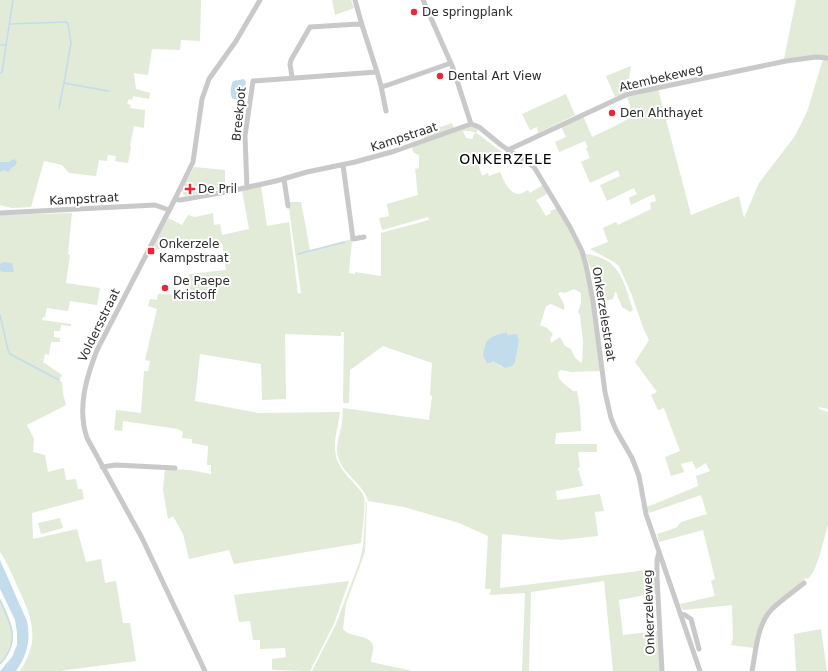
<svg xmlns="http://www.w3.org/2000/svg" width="828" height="671" viewBox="0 0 828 671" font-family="'DejaVu Sans',sans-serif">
	<rect width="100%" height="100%" fill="#fff"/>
	<path fill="#e2ead8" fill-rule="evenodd" d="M0 0H201L200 41 181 40 180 50 152 49 148 75 134 73 136 89 150 93 149 99 133 96 132 100 129 99 127 104 131 105 130 108 145 110 144 128 134 126 130 146 131 148 128 163 115 161 116 156 108 155 107 161 99 160 96 176 69 173 62 165 44 161 31 207 12 208 0 205Z
		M332 0H351L354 8 335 15Z
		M796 0H828V55L784 59Z
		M823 59H828V409L819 407V409L828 412V525L820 554 814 571 808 579 806 578 767 611 754 648 731 645 733 638 732 605 683 610 680 604 715 596 711 581 715 579 703 530 659 542 657 534 670 530 677 527 681 522 707 514 701 495 649 513 647 507 698 486 696 476 710 471 706 463 696 469 692 461 681 464 684 472 671 476 665 457 680 451 664 408 658 410 651 395 657 392 635 362 649 340 644 330 631 293 619 266 614 262 590 249 608 242 603 228 616 222 618 225 651 209 650 203 656 201 654 194 631 205 629 198 637 194 634 188 607 201 600 185 620 176 618 170 590 183 581 162 590 158 586 148 588 147 585 141 559 152 555 142 566 137 561 126 583 116 592 137 615 126 633 116 627 96 658 89 691 215 739 196 744 218 759 183 795 136 807 112Z
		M631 66 627 91 625 93 615 97 606 76Z
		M566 94 575 115 538 133 537 127 530 130 522 114Z
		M452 123 454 128 470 123 478 130 476 133 470 131H463L466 138 472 139 475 133 478 134 499 150 508 155V156L500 158 498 155 477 161 482 176 488 173 489 176 500 172C503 179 509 194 519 194 522 194 525 191 528 190L530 193 543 185 547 194 536 200 546 216 551 213 550 211 557 208 578 244 588 274 601 371 571 372 561 370 558 372C557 381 567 385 573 391H577L580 408 581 431 556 433 555 444H597V452H578L580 467 578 468 583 486 556 491 557 500 600 494 604 511 595 512 598 536 561 540 502 534 500 588 656 569V593L619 600 623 635 658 631 660 671H613L604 581 531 592 529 671H522L525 593 490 595 491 589H485L488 536 459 523 404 507 368 501C364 484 343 475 338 457 335 445 340 435 342 423 343 418 342 413 343 408L429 420 432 396 430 395 432 363 383 346 350 370 349 403H343L344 332H341V336L285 334 286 399 262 400 261 364 200 354 195 401 258 413 340 412C337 435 328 452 345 473 351 481 360 488 364 497 366 503 362 535 361 543L234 564 229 550 189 559 183 534 173 516 168 519 163 490 165 469 190 470 211 474V465H207L208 446 192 443V439L182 438 183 432 178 429 123 421 122 431 114 430 116 410 141 413 144 371H148L150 361 145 360 157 309 148 306 150 299 157 300 158 294 189 295V274L226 270 222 243 151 250 168 218 182 225 188 215 195 217 213 213 214 225 220 224 222 235 249 229 242 191 261 186 267 226 289 222 298 294 301 293 288 202H301L310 250 352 239 349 273 355 274V272L381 276V233L429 220 428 217 382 230 379 218 389 216 387 204 418 195C416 186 417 178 415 169L419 168V155L414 153 412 150 413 146 424 142V135L429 131ZM574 289 581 293V303L578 312 580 315 583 342 582 363 575 358 571 349 565 346 560 337 551 343 550 339 553 334 547 328 540 325 546 306 551 304 564 310C566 304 561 299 558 294L560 292 565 293ZM506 332 507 335 519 342 515 363 502 367 492 361 484 347 491 337Z
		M194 167 225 170V188L186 196 183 194 182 190Z
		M72 213 68 254 70 255 66 283 100 288 97 305 70 301 68 311 47 308 45 317H43L42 320 71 324V326L61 325 60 331H54V337L60 338V342H51L49 355 45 354 43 362 62 375 59 380 62 382 63 394 66 405 27 425 34 439 33 452 45 455 48 472 64 468 66 480 76 479 78 489H82L84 499 32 513 33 539 77 529 86 562 101 559 105 583 116 581 123 623H130L136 661 59 671H20C40 641 33 620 19 590 13 577 8 564 0 552V215Z
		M586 254C620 258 624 282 633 310L630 312 622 307 616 292H615L613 299 597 303 593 276Z
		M366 502H367L365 552 346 604 343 629C349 638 371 634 373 646 374 651 371 657 371 662L413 671H312L336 624 359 563 363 546Z
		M60 518 63 528 41 534 38 523Z
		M349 581 334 624 310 671 272 670V659L286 657 285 648 260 649V640H253L250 621 239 622 234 595Z
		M0 598C12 624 22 640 0 664Z
		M821 629 827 671H796L794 634Z"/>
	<path fill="#c3dceb" d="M244 79 246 82 243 99 242 100 233 99C229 95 231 85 233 81Z
		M14 159 17 162 15 166 11 168 9 172 4 170 0 172V162H8Z
		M3 262 12 263 14 272H3L0 271V264Z
		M507 332V335L517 334 519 342 515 363 512 366 505 368 492 361 491 363H487L483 356C485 338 490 336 507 332Z
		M0 560 27 621C31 641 27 655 16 671H0L12 657 17 645V633L15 620 0 589Z"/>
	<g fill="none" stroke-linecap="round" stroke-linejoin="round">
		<path stroke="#c3dceb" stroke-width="1.5" d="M9 24 66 22 68 24 71 43 64 83 108 91
			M0 45H5
			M0 73 2 72 13 0
			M59 108 64 83
			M298 254 345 242
			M0 315 8 350 10 354 59 380
			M0 600C11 624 21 642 0 664"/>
		<path stroke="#c9c9c9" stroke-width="5" d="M355 0 362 25
			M423 0 453 68 471 124
			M292 77 290 64 291 60 310 27 359 24 362 25 377 72
			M381 86 386 111
			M471 124 479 127 501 145 534 167 570 227 582 251 586 265 593 301 605 392 611 418 616 430 632 458 639 476 646 514 700 671
			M508 150 628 94 786 61 816 57 828 58
			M343 165 353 239 364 237
			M284 179 288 206
			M247 188 245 136 253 81 377 72 381 86H385L451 63
			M175 199 180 200 226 192 276 181 307 172 355 162 395 151 471 124
			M0 213 155 205 169 210
			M102 467 116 465 175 468
			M659 552 657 560V578L662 671
			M681 614 685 615 691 619 699 649
			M205 671 142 538 87 438C77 409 86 378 97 350L175 199 193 162 202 99 209 79 236 41 260 0
			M752 671C756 651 757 624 772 609 781 600 793 592 804 583"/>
	</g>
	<g fill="#ea2736" stroke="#fff" stroke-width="1.5">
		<circle cx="414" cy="12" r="4"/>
		<circle cx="440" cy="76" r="4"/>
		<circle cx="612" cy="113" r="4"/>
		<path d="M188 183h4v4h4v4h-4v4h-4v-4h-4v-4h4z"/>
		<rect x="147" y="247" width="8" height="8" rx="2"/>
		<circle cx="165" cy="288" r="4"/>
	</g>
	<g text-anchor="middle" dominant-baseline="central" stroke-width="4" stroke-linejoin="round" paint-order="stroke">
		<g font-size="12" fill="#2c2c2c" stroke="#fff" text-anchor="start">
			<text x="422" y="12">De springplank</text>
			<text x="448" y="76">Dental Art View</text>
			<text x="620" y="113">Den Ahthayet</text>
			<text x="198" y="189">De Pril</text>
			<text x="159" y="244">Onkerzele<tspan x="159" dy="14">Kampstraat</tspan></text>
			<text x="173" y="281">De Paepe<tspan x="173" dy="14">Kristoff</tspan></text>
		</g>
		<g font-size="12" fill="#2c2c2c" stroke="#fff">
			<text transform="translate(661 78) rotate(-13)">Atembekeweg</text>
			<text transform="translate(239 114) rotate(-84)">Breekpot</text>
			<text transform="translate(404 137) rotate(-18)">Kampstraat</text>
			<text transform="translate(84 199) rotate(-3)">Kampstraat</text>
			<text transform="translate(604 314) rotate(81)">Onkerzelestraat</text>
			<text transform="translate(99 325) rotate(-64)">Voldersstraat</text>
			<text transform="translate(649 612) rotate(-92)">Onkerzeleweg</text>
		</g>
		<g font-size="14" letter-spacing="1" fill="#000" stroke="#fff">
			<text x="506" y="159">ONKERZELE</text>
		</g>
	</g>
</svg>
